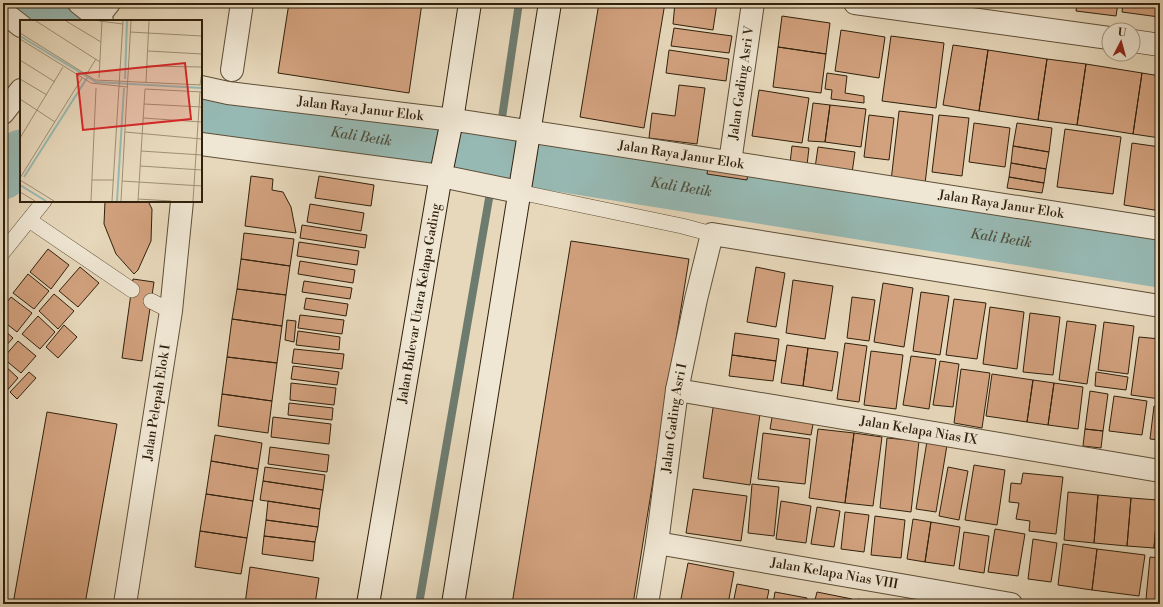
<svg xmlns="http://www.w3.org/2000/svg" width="1163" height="607" viewBox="0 0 1163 607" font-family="'Libre Bodoni',serif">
	<rect width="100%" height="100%" fill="#e7d8bb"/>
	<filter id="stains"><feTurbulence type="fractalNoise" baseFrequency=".005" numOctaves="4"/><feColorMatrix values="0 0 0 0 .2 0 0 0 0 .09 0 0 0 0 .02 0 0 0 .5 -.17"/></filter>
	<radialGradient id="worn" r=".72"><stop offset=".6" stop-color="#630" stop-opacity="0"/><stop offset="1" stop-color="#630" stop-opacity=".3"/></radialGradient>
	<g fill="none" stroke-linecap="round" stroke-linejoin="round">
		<path stroke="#6e7c70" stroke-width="8" d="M419 604 496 158 519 3"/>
		<g stroke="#97b9b3" stroke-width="47">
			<path d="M39 3 62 21"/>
			<path id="s1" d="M201 112 496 158 1160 264"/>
			<path d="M3 176 21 153"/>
		</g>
	</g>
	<path fill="#d2a17e" stroke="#30210c" d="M289 3H422L409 93 278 73Z
		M599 3H665L644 128 580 117Z
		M675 3H717L713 30 673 24Z
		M1077 3H1118L1116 16 1076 11Z
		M1123 3H1160L1159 17 1122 12Z
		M782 16 830 23 826 54 778 47Z
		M674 28 732 36 729 53 671 46Z
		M841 30 885 37 879 78 835 71Z
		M891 36 944 43 936 108 882 101Z
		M953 45 988 50 979 111 943 105Z
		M778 47 826 54 821 93 773 87Z
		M669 50 729 59 726 81 666 73Z
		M988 50 1047 59 1038 120 979 111Z
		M1047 59 1086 64 1077 125 1038 120Z
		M1086 64 1142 73 1133 134 1077 125Z
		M827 73 847 76 845 93 864 96V103L831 99 832 90 825 89Z
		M1142 73 1160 76V138L1133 134Z
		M679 85 705 88 697 144 649 138 652 113 675 116Z
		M759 90 809 98 802 143 752 136Z
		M813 103 830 105 825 142 808 141Z
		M830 105 866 109 861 147 825 142Z
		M899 111 933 115 925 184 891 181Z
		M869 115 894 118 889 160 864 157Z
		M939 115 969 118 962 176 932 172Z
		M974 123 1010 128 1005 167 969 162Z
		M1017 123 1052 128 1049 152 1013 146Z
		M1065 129 1121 137 1113 194 1057 187Z
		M1132 143 1160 147V211L1124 205Z
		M792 146 809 148 807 165 790 163Z
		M1013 146 1049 152 1046 169 1011 163Z
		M818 147 855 152 852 173 815 168Z
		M709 161 749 167 747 180 707 174Z
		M1011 163 1046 169 1044 183 1009 177Z
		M251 176 273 179 272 190 283 192 291 207 296 233 245 226Z
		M319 176 374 185 371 206 315 198Z
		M1009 177 1044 183 1042 193 1007 188Z
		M105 201H148L152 209 151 241 138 270 134 274 116 254 104 224Z
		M310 204 364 213 361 231 307 222Z
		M302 225 367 235 365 248 300 238Z
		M244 233 294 239 290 266 241 259Z
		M571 241 689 259 633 604H512Z
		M299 242 359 251 357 265 297 256Z
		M48 249 69 265 51 289 30 272Z
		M241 259 290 266 286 295 237 289Z
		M300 261 355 270 353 283 298 274Z
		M80 267 99 283 78 307 59 291Z
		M756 267 785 273 776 327 747 322Z
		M28 274 49 291 34 309 13 293Z
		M133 279 154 282 142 361 122 358Z
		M793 280 833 286 825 339 786 333Z
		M304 281 352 288 350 299 302 292Z
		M883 283 913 288 904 347 874 342Z
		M237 289 286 295 282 326 232 319Z
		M921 292 949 296 940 355 913 351Z
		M54 294 74 311 58 329 39 311Z
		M11 297 32 313 17 332 3 321V307Z
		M852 297 875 300 869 341 847 338Z
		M306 298 348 304 346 316 304 309Z
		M954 299 986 303 977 359 946 355Z
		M990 307 1024 312 1017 369 983 364Z
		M1030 313 1060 317 1053 375 1023 372Z
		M300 315 344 320 342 334 298 328Z
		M38 316 55 332 40 349 22 334Z
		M232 319 282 326 277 363 227 357Z
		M287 320 296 321 294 342 285 340Z
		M1067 321 1096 325 1087 384 1059 380Z
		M1104 322 1134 326 1128 374 1098 370Z
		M64 325 77 337 58 358 46 347Z
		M3 329 13 338 3 349Z
		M298 331 340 337 339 350 296 345Z
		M735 333 779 339 776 361 732 355Z
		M1139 337 1160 339V399L1131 395Z
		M18 341 36 356 21 373 3 358Z
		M845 343 867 346 859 402 837 399Z
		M787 345 808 348 803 386 781 383Z
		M808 348 838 352 832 391 803 386Z
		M294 349 344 354 342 369 292 363Z
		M871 351 903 355 896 409 864 405Z
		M732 355 776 361 773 381 729 376Z
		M911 356 936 359 929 409 903 405Z
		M227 357 277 363 272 401 222 394Z
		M940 361 959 364 953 407 933 405Z
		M3 364 18 378 4 394H3Z
		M293 366 339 372 337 385 291 379Z
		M961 369 990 373 982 428 954 423Z
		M29 372 36 378 17 399 10 392Z
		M1096 372 1128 377 1126 390 1095 386Z
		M992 374 1033 380 1027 422 986 416Z
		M1033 380 1054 383 1048 425 1027 422Z
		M291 383 336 388 334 405 290 400Z
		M1054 383 1083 387 1078 429 1048 425Z
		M1090 391 1108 394 1103 431 1085 429Z
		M222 394 272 401 268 433 218 426Z
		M1114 396 1147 401 1142 435 1109 431Z
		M714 401 761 407 750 485 703 478Z
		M289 403 333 408 332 420 288 415Z
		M1154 406 1160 407V440L1150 439Z
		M47 412 117 424 85 604H13Z
		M773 412 814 419 811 435 770 429Z
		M273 417 331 424 329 444 271 437Z
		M818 429 854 433 845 503 809 498Z
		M1085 429 1103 431 1101 448 1083 446Z
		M763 433 810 439 805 484 758 479Z
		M854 433 882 437 873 506 845 503Z
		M215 435 262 443 258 469 211 461Z
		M887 438 919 441 911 512 880 508Z
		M927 441 947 445 936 512 916 509Z
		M270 447 329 455 327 472 268 464Z
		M211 461 258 469 253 501 206 494Z
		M974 465 1005 470 997 525 965 520Z
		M265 467 325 475 323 490 263 481Z
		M948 467 968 471 959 520 939 516Z
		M1023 473 1063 477 1056 534 1029 531 1030 521 1016 519 1019 503 1009 502 1011 483 1021 484Z
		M263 481 323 490 320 509 260 500Z
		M752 484 779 487 774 536 748 533Z
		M693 489 747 496 741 541 686 533Z
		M1068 492 1098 495 1094 543 1064 540Z
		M206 494 253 501 247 538 200 531Z
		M1098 495 1131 498 1127 546 1094 543Z
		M1131 498 1158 500 1154 548 1127 546Z
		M1158 500 1160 501V549L1154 548Z
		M268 501 320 509 318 527 266 520Z
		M781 501 811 506 806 543 776 539Z
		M817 507 840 511 834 547 811 544Z
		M845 512 869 515 864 552 841 549Z
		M875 516 905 520 901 558 871 555Z
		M913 519 931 522 925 562 907 559Z
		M266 520 318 527 315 542 264 536Z
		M931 522 960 527 954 566 925 562Z
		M995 529 1025 534 1018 576 988 572Z
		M200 531 247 538 241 574 195 567Z
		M964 532 989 536 984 573 959 569Z
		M264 536 315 542 313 561 262 554Z
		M1033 539 1057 543 1051 582 1028 579Z
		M1063 544 1097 549 1092 590 1058 585Z
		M1097 549 1145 555 1139 596 1092 590Z
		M1150 557 1160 558V601L1146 599Z
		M688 563 734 572 728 604H680Z
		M250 567 319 578 315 604H245Z
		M737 584 769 590 766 604H733Z
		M775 592 807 598 806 604H773Z
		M817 592 852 599 851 604H814Z
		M858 599 883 604H857Z"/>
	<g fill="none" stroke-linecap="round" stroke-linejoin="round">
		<g stroke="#5e4f38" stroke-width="16">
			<path id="service" d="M519 192 682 226 712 234
				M29 220 132 290
				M3 252 44 201
				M151 301 171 311"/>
		</g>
		<g stroke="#5e4f38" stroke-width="24">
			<g id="minor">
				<path d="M79 3 102 21"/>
				<path d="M855 3 1109 38"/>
				<path d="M3 12 21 26"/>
				<path d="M98 17 109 3"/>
				<path d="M1133 41 1160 45"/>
				<path d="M232 70 242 3"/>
				<path id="s2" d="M201 87 228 93 462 121 1160 229"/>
				<path d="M3 113 21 90"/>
				<path d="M201 144 441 176 519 192"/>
				<path id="s3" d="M730 162 753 3"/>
				<path id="s4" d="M677 390 1160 471"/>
				<path id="s5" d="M657 543 1011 604"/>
				<path id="s6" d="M125 604 171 311 182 201"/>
				<path id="s7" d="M647 604 657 543 677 390 696 299 712 234 1160 306"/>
			</g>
		</g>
		<g stroke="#30210c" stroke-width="24">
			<g id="secondary">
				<path id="s8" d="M368 604 442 169 452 120 470 3"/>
				<path d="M453 604 550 3"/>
			</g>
		</g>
		<use href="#service" stroke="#efe6d3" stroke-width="15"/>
		<use href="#minor" stroke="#efe6d3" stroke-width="22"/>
		<use href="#secondary" stroke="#efe6d3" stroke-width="22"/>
	</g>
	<g text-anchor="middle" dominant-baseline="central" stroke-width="4" stroke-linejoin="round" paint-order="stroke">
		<g font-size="13" fill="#30210c" stroke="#efe6d3">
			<text stroke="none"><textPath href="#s3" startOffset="80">Jalan Gading Asri V</textPath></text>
			<text stroke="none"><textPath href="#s2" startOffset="161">Jalan Raya Janur Elok</textPath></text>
			<text stroke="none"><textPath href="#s2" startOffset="485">Jalan Raya Janur Elok</textPath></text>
			<text stroke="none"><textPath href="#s2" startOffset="809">Jalan Raya Janur Elok</textPath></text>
			<text stroke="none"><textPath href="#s8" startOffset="305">Jalan Bulevar Utara Kelapa Gading</textPath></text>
			<text stroke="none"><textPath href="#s6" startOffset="204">Jalan Pelepah Elok I</textPath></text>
			<text stroke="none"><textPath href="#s7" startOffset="188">Jalan Gading Asri I</textPath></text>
			<text stroke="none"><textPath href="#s4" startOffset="245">Jalan Kelapa Nias IX</textPath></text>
			<text stroke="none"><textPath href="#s5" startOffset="180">Jalan Kelapa Nias VIII</textPath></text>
		</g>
		<g font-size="14" font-style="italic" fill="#4f4f3e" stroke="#efe6d3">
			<text stroke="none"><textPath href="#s1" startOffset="162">Kali Betik</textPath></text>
			<text stroke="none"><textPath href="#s1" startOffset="486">Kali Betik</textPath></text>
			<text stroke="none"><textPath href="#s1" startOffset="810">Kali Betik</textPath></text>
		</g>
	</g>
	<g transform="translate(20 20)">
		<rect width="182" height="182" fill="#e7d8bb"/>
		<path fill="none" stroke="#97b9b3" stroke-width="2" d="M0 16 76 62 182 68M105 59 107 1M4 157 67 58M0 165 26 181M97 181 104 68"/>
		<path fill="none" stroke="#9e8f75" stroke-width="1" d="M16 1 80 42M46 1 81 22M79 1 103 4M110 12 182 16M0 13 75 60 182 65M0 19 71 63 107 67M128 31 182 34M0 40 35 62M127 46 182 47M66 55 76 39M79 58 82 1M0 59 27 75M126 62 129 1M180 65 182 51M0 79 35 102M124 84 182 87M123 98 182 102M105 112 182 119M0 118 43 47M121 131 182 135M120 146 182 150M0 158 62 58M0 160 34 181M72 160H94M102 161 182 166M0 172 15 181M118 179 151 181M71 181 76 68M92 181 103 1M101 181 111 1M118 181 125 69 182 72M173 181 180 72"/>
		<path fill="#d62828" fill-opacity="0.15" stroke="#d62828" stroke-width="2" d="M165 43 171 99 63 110 57 54Z"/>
		<rect width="182" height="182" fill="none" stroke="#30210c" stroke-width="2"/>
	</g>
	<rect width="1163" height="607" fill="none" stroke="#e7d8bb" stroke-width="16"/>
	<rect x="4" y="4" width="1155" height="599" fill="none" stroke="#30210c" stroke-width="2"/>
	<rect x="8" y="8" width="1147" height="591" fill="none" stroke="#30210c"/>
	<g transform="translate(1121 42) rotate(6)"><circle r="19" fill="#efe6d3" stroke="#a39783"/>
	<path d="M0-3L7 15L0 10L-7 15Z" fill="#8f2418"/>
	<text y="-6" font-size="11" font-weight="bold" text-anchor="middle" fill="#30210c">U</text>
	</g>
	<rect width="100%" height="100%" filter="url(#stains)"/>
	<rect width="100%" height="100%" fill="url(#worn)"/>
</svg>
